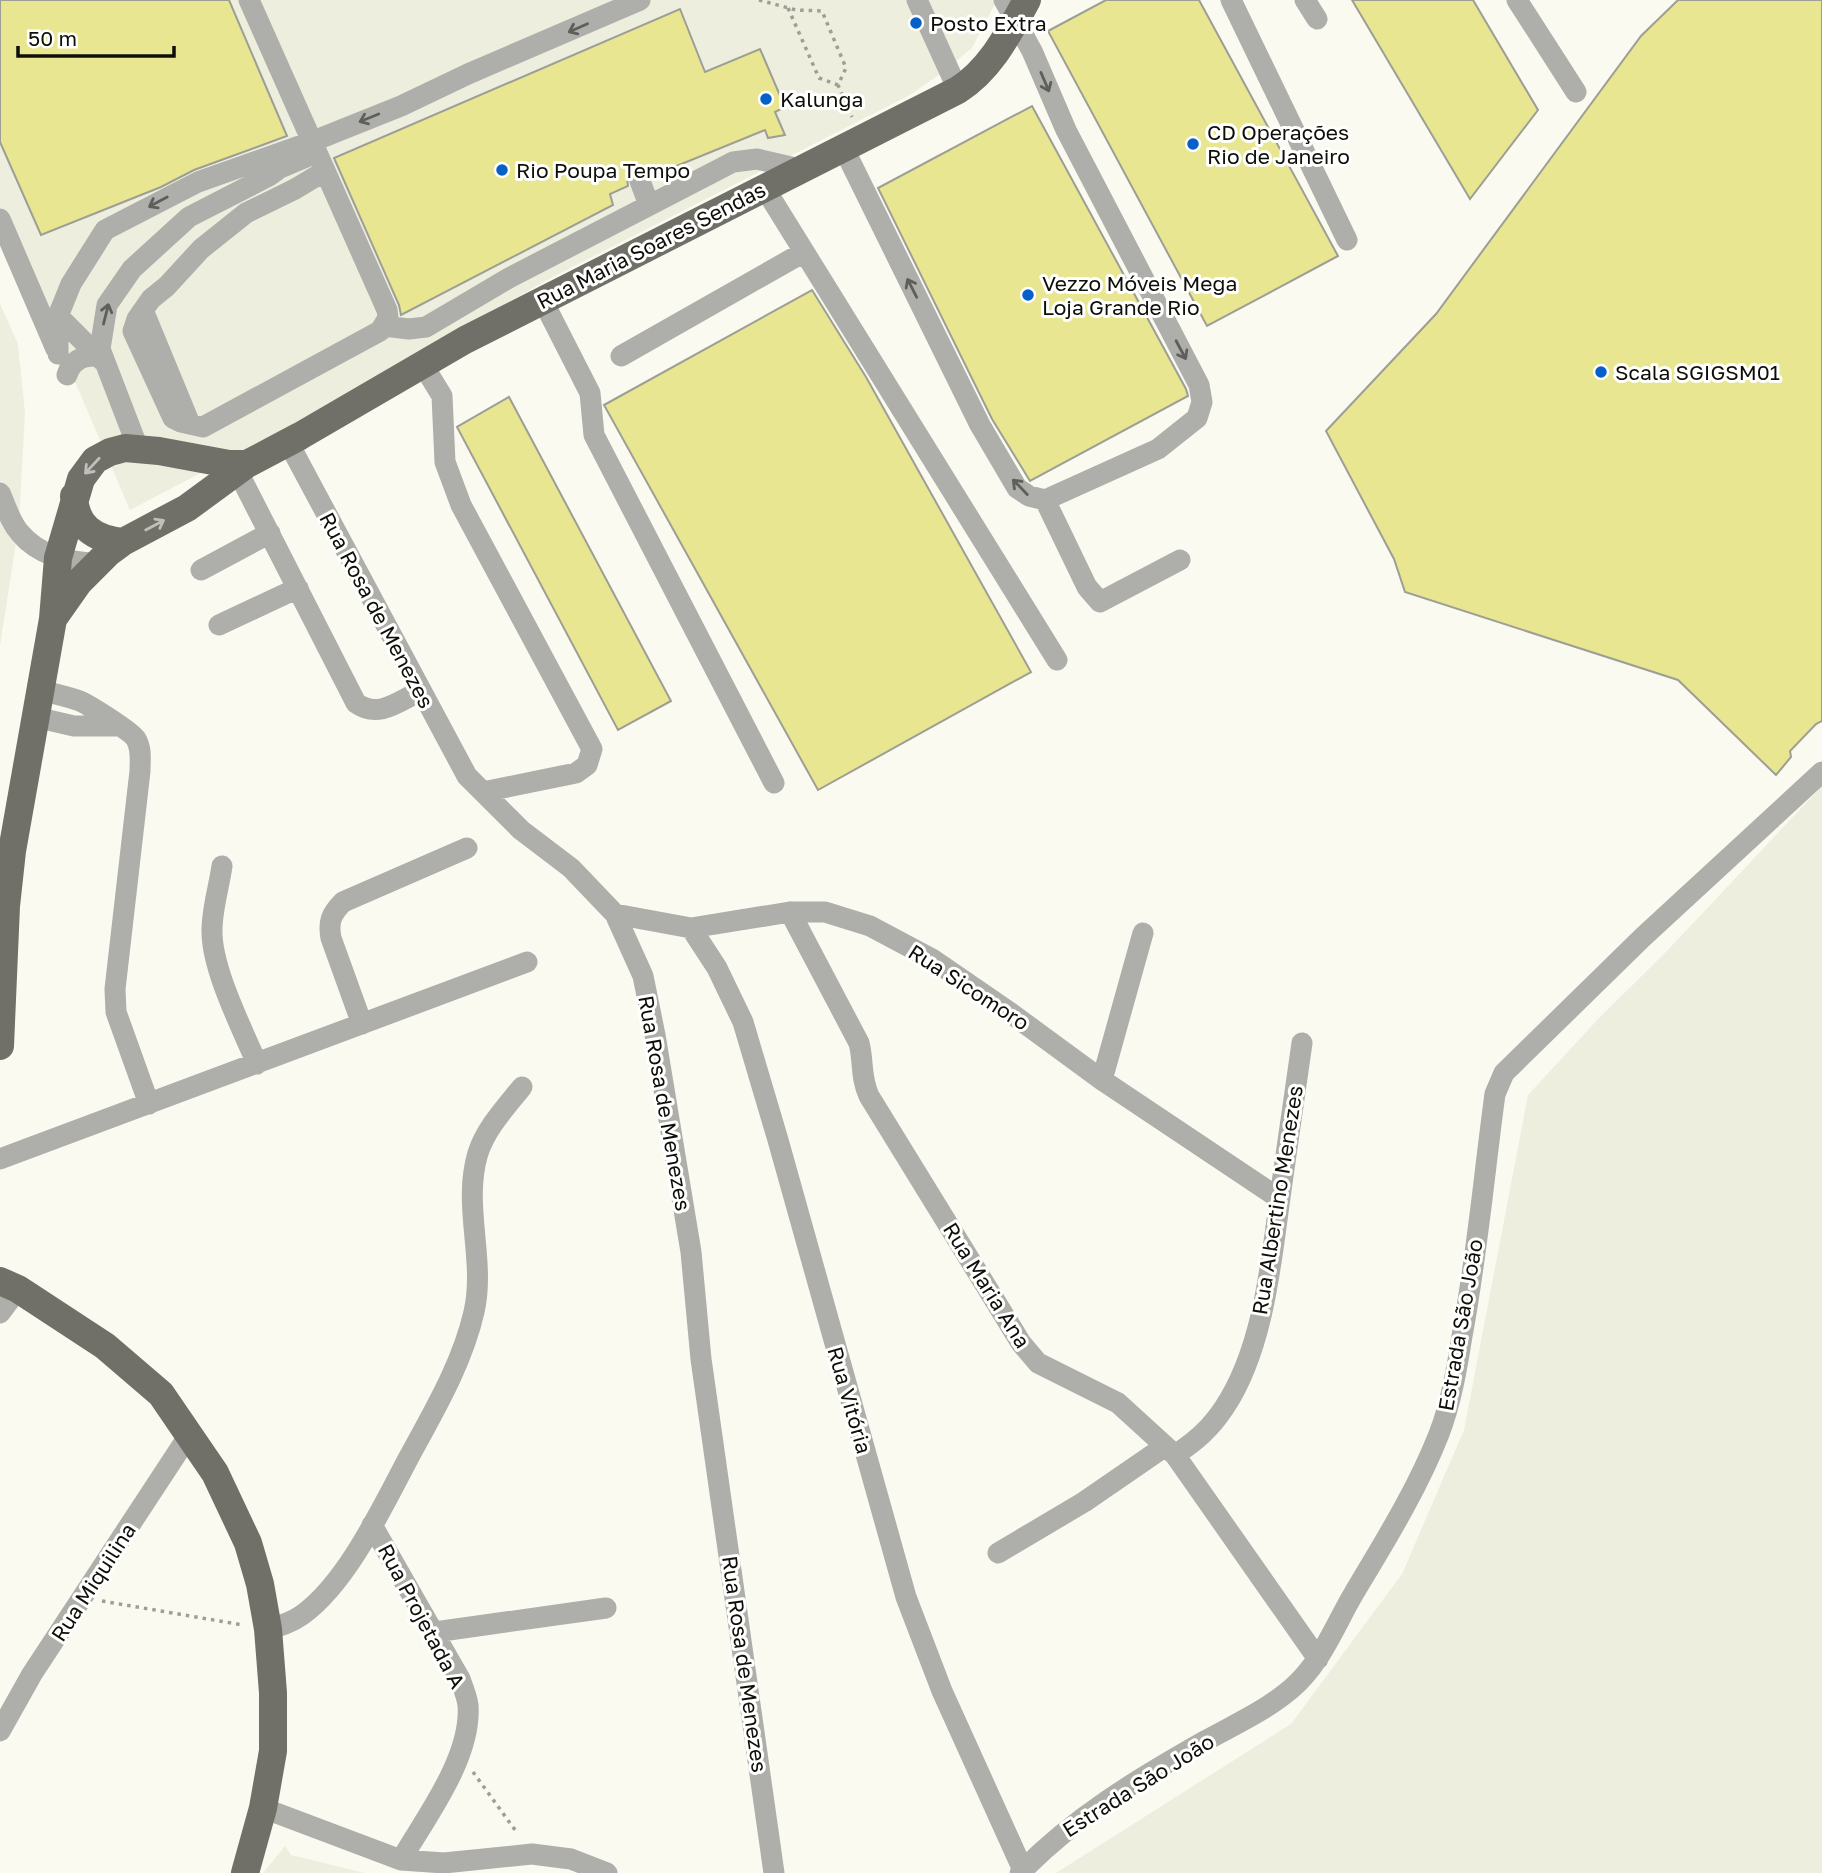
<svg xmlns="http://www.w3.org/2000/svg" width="1822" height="1873" viewBox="0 0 1822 1873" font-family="'Golos Text',sans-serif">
	<rect width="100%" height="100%" fill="#fafaf1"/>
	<path fill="#eeeede" d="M0 0H997L972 48 943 72 910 95 551 278 277 433 130 510 0 207Z
		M0 304 18 344 25 413 19 523 0 646Z
		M1822 786V1873H1056L1291 1724 1402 1574 1464 1430 1528 1095 1599 1018 1665 953Z
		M285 1846 291 1855 365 1873H263Z"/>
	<path fill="#e8e690" stroke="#9d9e95" stroke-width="2" d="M0 0H229L287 136 194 170 161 187 41 235 0 142Z
		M1106 0H1199L1338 256 1207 326 1048 31Z
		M1352 0H1473L1538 110 1470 199Z
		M1678 0H1822V721L1816 724 1790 751 1791 757 1776 775 1678 680 1405 592 1394 559 1326 431 1436 314 1641 36Z
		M680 9 705 72 760 49 785 107 775 112 785 135 768 138 765 130 652 176 643 168 635 169 627 178 628 186 610 194 613 205 401 315 399 305 334 158Z
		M1032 106 1186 389 1188 396 1030 481 992 419 878 188Z
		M812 290 866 377 1031 672 818 790 604 405Z
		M509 397 671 701 618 730 457 427Z"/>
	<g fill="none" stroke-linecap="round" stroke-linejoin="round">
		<path stroke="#9e9e97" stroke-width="3.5" stroke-dasharray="3.5 5" stroke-linecap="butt" d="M759 0 796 10 822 11 846 68 838 85 852 117
			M788 8 819 78 838 85
			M102 1601 243 1625
			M473 1772 518 1834"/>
		<path stroke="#aeaeaa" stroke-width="21" d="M249 0 387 310 388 318 380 331 203 427 181 422 173 418 133 331 137 319 151 299 167 286 201 249 246 213 295 189 325 171
			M917 0 958 90
			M1231 0 1347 240
			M1305 0 1317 19
			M1517 0 1576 92
			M843 147 980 425 1017 488 1029 496 1045 500 1158 449 1197 418 1202 402 1199 385 1066 130 1032 51 1004 0
			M640 181 649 205
			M764 187 1057 660
			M0 219 56 349
			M543 301 590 393 594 435 774 783
			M143 310 190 424
			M58 316 103 361
			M384 326 409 329 426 327 509 278 733 162 757 159 800 169
			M58 354V316L71 284 105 230 198 182 311 142 401 106 468 74 640 0
			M621 356 804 252
			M423 365 442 396 445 462 461 505 592 749 587 765 576 773 483 792
			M67 375C71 361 83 355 97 356
			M288 442 467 776 521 830 571 868 615 914 643 976 655 1035 691 1252 701 1359 774 1873
			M138 448 100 349 107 305 132 269 189 217 269 176 280 168 306 157
			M238 472 356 703C378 719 398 702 420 691
			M0 493C6 506 10 522 20 533 38 555 69 563 96 563
			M1045 500 1087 587 1100 602 1180 560
			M201 570 270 533
			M219 625 298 588
			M39 690C52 693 65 696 77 700 85 702 132 732 136 739 142 749 140 760 140 771L115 989 116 1012 149 1104
			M35 717 74 726H118
			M222 866C219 887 212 909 212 930 211 968 242 1028 257 1064
			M790 912 859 1043C864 1062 860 1076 869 1096L1021 1343 1038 1363 1118 1403 1175 1455 1318 1659
			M615 914 691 928 790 912H825L870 926 932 959 1012 1014 1102 1080 1280 1199
			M691 928 717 968 743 1022 778 1140 906 1597 942 1691 1023 1870
			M362 1024 331 938C328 922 331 914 343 902L467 848
			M1102 1080 1143 933
			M0 1159 527 962
			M0 1313 18 1289
			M1175 1455C1196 1441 1210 1429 1224 1408 1263 1350 1271 1264 1280 1197 1287 1146 1295 1094 1302 1043
			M372 1525 460 1679C463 1687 467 1697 468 1705 472 1757 426 1817 401 1860
			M998 1553 1084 1502 1164 1447
			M268 1629C280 1626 291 1623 302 1615 347 1583 383 1506 409 1457 434 1411 462 1364 474 1312 486 1260 462 1205 478 1153 486 1128 506 1107 522 1087
			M435 1632 606 1608
			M0 1731 32 1674 189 1435
			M263 1808 401 1860 444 1863 532 1854 571 1859 607 1873
			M1020 1873C1073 1818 1138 1779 1205 1741 1234 1725 1265 1711 1291 1689 1321 1664 1335 1625 1354 1593 1385 1541 1417 1490 1439 1434 1451 1403 1457 1368 1462 1336 1477 1256 1484 1175 1495 1094L1504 1073 1643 937 1822 772"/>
		<path stroke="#707069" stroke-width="28" d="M74 496C75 526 94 539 123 542
			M53 619 79 582 108 553 123 542 187 508 247 464 300 436 465 340 958 90C991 69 1008 34 1027 0
			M0 1046 6 906 12 851 53 619 58 558 81 479 95 460 110 452 125 448 159 451 229 464H247
			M0 1281 18 1289 105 1346 161 1394 215 1473 248 1543 260 1584 268 1629 273 1693V1751L263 1808 245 1873"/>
	</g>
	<defs><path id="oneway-shaft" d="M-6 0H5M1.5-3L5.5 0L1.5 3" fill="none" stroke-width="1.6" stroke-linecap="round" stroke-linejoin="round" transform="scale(1.75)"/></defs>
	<g stroke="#5e5e5a">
		<use href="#oneway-shaft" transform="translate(578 28) rotate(156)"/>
		<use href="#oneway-shaft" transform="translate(1045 82) rotate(67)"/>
		<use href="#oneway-shaft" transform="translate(369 118) rotate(158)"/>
		<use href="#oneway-shaft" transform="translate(158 202) rotate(152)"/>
		<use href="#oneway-shaft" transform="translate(912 288) rotate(-117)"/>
		<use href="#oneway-shaft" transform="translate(106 314) rotate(-76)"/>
		<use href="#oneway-shaft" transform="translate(1181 350) rotate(62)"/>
		<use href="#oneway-shaft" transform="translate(1020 487) rotate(-134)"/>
	</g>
	<g stroke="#bfbfbb">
		<use href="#oneway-shaft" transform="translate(92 466) rotate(133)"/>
		<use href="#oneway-shaft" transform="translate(155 525) rotate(-28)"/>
	</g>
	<g fill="#0660c9" stroke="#fffffe" stroke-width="2.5">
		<circle cx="916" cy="23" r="7"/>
		<circle cx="766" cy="99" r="7"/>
		<circle cx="1193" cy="144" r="7"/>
		<circle cx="502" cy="170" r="7"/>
		<circle cx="1028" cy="295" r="7"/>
		<circle cx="1601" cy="372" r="7"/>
	</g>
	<g text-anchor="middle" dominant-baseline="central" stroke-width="6" stroke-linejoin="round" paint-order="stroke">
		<g font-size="21" fill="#0e0e0b" stroke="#fffffe" text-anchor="start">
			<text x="930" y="23">Posto Extra</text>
			<text x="780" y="99">Kalunga</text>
			<text x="1207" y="132">CD Operações<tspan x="1207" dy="24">Rio de Janeiro</tspan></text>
			<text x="516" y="170">Rio Poupa Tempo</text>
			<text x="1042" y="283">Vezzo Móveis Mega<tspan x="1042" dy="24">Loja Grande Rio</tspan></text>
			<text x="1615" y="372">Scala SGIGSM01</text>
		</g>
		<g font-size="21" fill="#0e0e0b" stroke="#fffffe">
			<text transform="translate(651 245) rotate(-27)">Rua Maria Soares Sendas</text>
			<text transform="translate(377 610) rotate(62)">Rua Rosa de Menezes</text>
			<text transform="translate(969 987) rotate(33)">Rua Sicomoro</text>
			<text transform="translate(665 1103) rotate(80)">Rua Rosa de Menezes</text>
			<text transform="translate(1277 1200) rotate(-81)">Rua Albertino Menezes</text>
			<text transform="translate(987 1285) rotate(58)">Rua Maria Ana</text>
			<text transform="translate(1460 1325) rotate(-80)">Estrada São João</text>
			<text transform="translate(850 1400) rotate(74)">Rua Vitória</text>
			<text transform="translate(93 1582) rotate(-57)">Rua Miquilina</text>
			<text transform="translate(422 1616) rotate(62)">Rua Projetada A</text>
			<text transform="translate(745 1664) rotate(82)">Rua Rosa de Menezes</text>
			<text transform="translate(1138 1785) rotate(-32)">Estrada São João</text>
		</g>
	</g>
	<path d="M18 46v10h156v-10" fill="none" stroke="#0e0e0b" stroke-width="3.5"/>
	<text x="28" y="46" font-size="21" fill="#0e0e0b" stroke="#fffffe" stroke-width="5" paint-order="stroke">50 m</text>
</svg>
